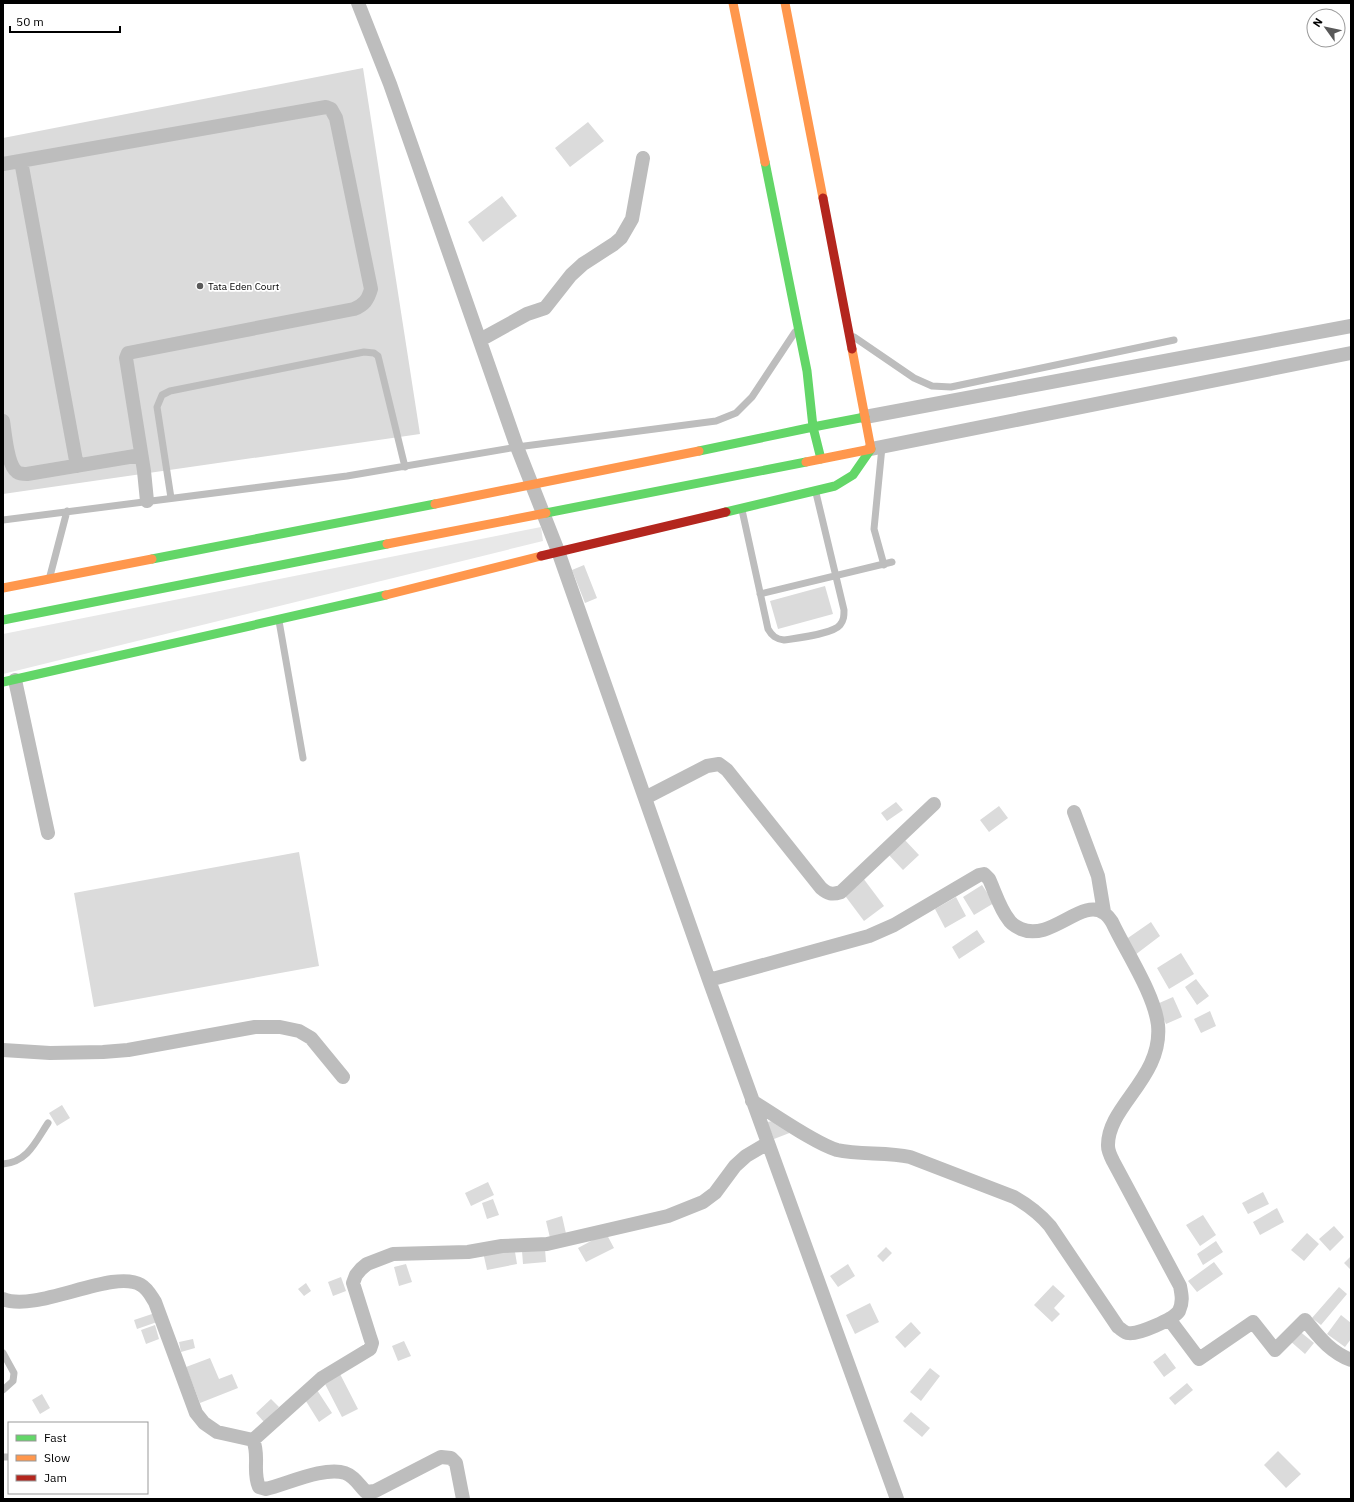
<svg xmlns="http://www.w3.org/2000/svg" width="1354" height="1502" viewBox="0 0 1354 1502" font-family="'IBM Plex Sans',sans-serif">
	<rect width="100%" height="100%" fill="#fff"/>
	<path fill="#e8e8e8" d="M541 527 543 541 3 674V634Z"/>
	<path fill="#dbdbdb" d="M363 68 420 434 3 494V138Z
		M588 122 604 141 570 167 555 148Z
		M502 196 517 216 483 242 468 222Z
		M584 565 597 598 585 603 572 570Z
		M825 586 833 614 778 629 770 601Z
		M896 802 903 810 887 821 881 813Z
		M999 806 1008 818 989 832 980 820Z
		M903 838 919 855 903 870 887 853Z
		M299 852 319 966 94 1007 74 893Z
		M863 878 884 906 864 921 843 893Z
		M982 885 994 903 974 915 963 897Z
		M956 897 966 916 945 928 935 909Z
		M1151 922 1160 936 1135 955 1125 940Z
		M977 930 985 942 959 959 952 947Z
		M1181 953 1194 974 1169 989 1157 968Z
		M1196 979 1209 996 1197 1005 1185 987Z
		M1173 997 1182 1017 1166 1024 1157 1004Z
		M1210 1011 1216 1026 1201 1033 1194 1019Z
		M62 1105 70 1118 57 1126 49 1113Z
		M779 1120 792 1132 774 1139 767 1122Z
		M488 1182 494 1195 471 1206 465 1193Z
		M1263 1192 1269 1204 1248 1214 1242 1203Z
		M493 1199 499 1215 487 1219 482 1203Z
		M1277 1208 1284 1222 1260 1235 1253 1222Z
		M1203 1215 1216 1235 1200 1246 1186 1225Z
		M562 1216 567 1238 551 1242 546 1221Z
		M1334 1226 1344 1237 1330 1251 1319 1239Z
		M606 1233 614 1248 586 1262 578 1248Z
		M1307 1233 1319 1244 1304 1261 1291 1250Z
		M1216 1241 1223 1252 1203 1265 1197 1254Z
		M514 1246 517 1264 487 1270 483 1252Z
		M886 1247 892 1253 883 1262 877 1256Z
		M545 1249 546 1262 523 1264 522 1251Z
		M1351 1256V1270L1344 1263Z
		M1214 1262 1223 1274 1197 1292 1188 1281Z
		M406 1264 412 1282 399 1286 394 1267Z
		M848 1264 855 1276 838 1287 830 1276Z
		M341 1277 346 1291 333 1296 328 1282Z
		M306 1283 311 1291 304 1296 298 1289Z
		M1053 1285 1065 1296 1054 1308 1060 1314 1052 1322 1034 1305Z
		M1339 1287 1347 1294 1321 1325 1312 1318Z
		M870 1303 879 1322 855 1334 846 1315Z
		M155 1313 157 1322 137 1329 134 1320Z
		M1341 1315 1351 1323V1339L1345 1347 1327 1334Z
		M911 1322 921 1333 905 1348 895 1337Z
		M155 1325 159 1339 146 1344 141 1330Z
		M1298 1330 1314 1343 1305 1354 1289 1340Z
		M193 1339 195 1348 181 1352 179 1342Z
		M404 1341 411 1356 398 1361 392 1346Z
		M1165 1353 1176 1368 1164 1377 1153 1362Z
		M210 1358 219 1379 232 1374 238 1388 200 1403 186 1367Z
		M930 1368 940 1376 921 1401 910 1392Z
		M340 1374 358 1409 342 1417 324 1382Z
		M1187 1383 1193 1390 1175 1405 1169 1398Z
		M317 1390 332 1413 319 1422 304 1398Z
		M42 1394 50 1408 40 1414 32 1400Z
		M271 1399 279 1407 264 1422 256 1413Z
		M911 1412 930 1428 922 1437 903 1421Z
		M1278 1451 1301 1474 1286 1488 1264 1465Z"/>
	<g fill="none" stroke-linecap="round" stroke-linejoin="round">
		<path stroke="#bdbdbd" stroke-width="7" d="M854 337 914 378 932 386 951 387 1174 340
			M882 447 874 529 884 565
			M171 498 157 407 162 395 170 391 364 352 374 353 378 356 405 467
			M742 510 768 629C772 636 776 639 784 640 797 638 833 634 840 625 844 620 844 616 844 610L816 493
			M3 520 347 476 517 447 716 421 736 413 752 397 795 332
			M50 576 67 511
			M760 594 892 562
			M279 621 303 758
			M3 1164C28 1162 36 1141 48 1123
			M3 1353 14 1373 13 1381 3 1390
			M3 1457H9"/>
		<path stroke="#bdbdbd" stroke-width="14" d="M358 3 390 84 517 447 558 551 709 980 897 1499
			M21 161 77 466
			M3 164 326 107 331 109 336 118 371 289C368 300 364 305 354 309L128 353 126 358 144 471 147 501
			M480 340 527 314 545 308 571 275 583 264 614 244 621 238 632 219 643 158
			M865 417 1351 326
			M3 421C5 433 7 465 17 472 20 474 24 474 27 474L141 455
			M871 449 1351 353
			M15 680 48 833
			M645 798 707 766 719 764 727 770 821 888C828 894 832 895 841 892L934 804
			M1074 812 1098 876 1104 912
			M709 980 869 936 894 925 979 875 984 874 989 879C995 892 1000 909 1009 920 1011 924 1017 927 1021 929 1051 942 1082 897 1104 913 1107 915 1110 919 1112 922 1126 952 1154 993 1158 1025 1163 1078 1107 1106 1108 1146 1108 1151 1111 1157 1113 1161L1180 1286C1182 1296 1183 1302 1179 1311 1174 1319 1138 1335 1128 1333 1125 1333 1121 1329 1118 1327L1050 1226C1039 1213 1028 1205 1014 1197L910 1157C887 1152 859 1155 837 1150 814 1143 774 1114 752 1101
			M3 1050 50 1053 103 1052 128 1050 255 1027H280L299 1031 311 1038 343 1077
			M3 1299C37 1313 113 1268 141 1285 148 1289 151 1296 155 1302L196 1413 204 1423 217 1432 253 1440C260 1456 252 1471 259 1487L266 1489C287 1484 325 1466 345 1473 354 1476 359 1485 366 1492L375 1491 441 1457 451 1458 456 1463 463 1499
			M1169 1319 1199 1359 1253 1322 1275 1350 1305 1320C1319 1337 1330 1352 1351 1360
			M253 1440 322 1378 370 1349 372 1343 370 1337 353 1283 356 1275 361 1269 367 1264 393 1254 468 1252 502 1246 547 1244 668 1216 703 1202 715 1193 735 1166 746 1156 768 1143"/>
		<path stroke="#63d668" stroke-width="9" d="M699 451 813 427 807 371 765 162
			M821 459 813 427 865 417
			M726 512 835 486 853 475 871 449
			M546 513 806 462
			M152 559 435 504
			M3 620 387 544
			M3 682 386 595"/>
		<path stroke="#ff974d" stroke-width="9" d="M733 3 765 162
			M785 3 823 198
			M806 462 871 449 852 349
			M435 504 699 451
			M387 544 546 513
			M3 588 152 559
			M386 595 541 556"/>
		<path stroke="#b3261e" stroke-width="9" d="M823 198 852 349
			M541 556 726 512"/>
	</g>
	<circle fill="#595959" stroke="#fff" stroke-width="1.5" cx="200" cy="286" r="4"/>
	<g text-anchor="middle" dominant-baseline="central" stroke-width="3.5" stroke-linejoin="round" paint-order="stroke">
		<g font-size="10" fill="#000" stroke="#fff" text-anchor="start">
			<text x="208" y="286">Tata Eden Court</text>
		</g>
	</g>
	<rect width="1354" height="1502" fill="none" stroke="#000000" stroke-width="8"/>
	<rect x="8" y="1422" width="140" height="72" fill="#ffffff" stroke="#999999"/>
	<rect x="16" y="1435" width="20" height="6" fill="#63d668" stroke="#999999"/>
	<text x="44" y="1442" font-size="12" fill="#000000">Fast</text>
	<rect x="16" y="1455" width="20" height="6" fill="#ff974d" stroke="#999999"/>
	<text x="44" y="1462" font-size="12" fill="#000000">Slow</text>
	<rect x="16" y="1475" width="20" height="6" fill="#b3261e" stroke="#999999"/>
	<text x="44" y="1482" font-size="12" fill="#000000">Jam</text>
	<g transform="translate(1326 28) rotate(303)"><circle r="19" fill="#ffffff" stroke="#999999"/>
	<path d="M0-3L7 15L0 10L-7 15Z" fill="#595959"/>
	<text y="-6" font-size="11" font-weight="bold" text-anchor="middle" fill="#000000">N</text>
	</g>
	<path d="M10 26v6h110v-6" fill="none" stroke="#000000" stroke-width="2"/>
	<text x="16" y="26" font-size="12" fill="#000000" stroke="#ffffff" stroke-width="3" paint-order="stroke">50 m</text>
</svg>
